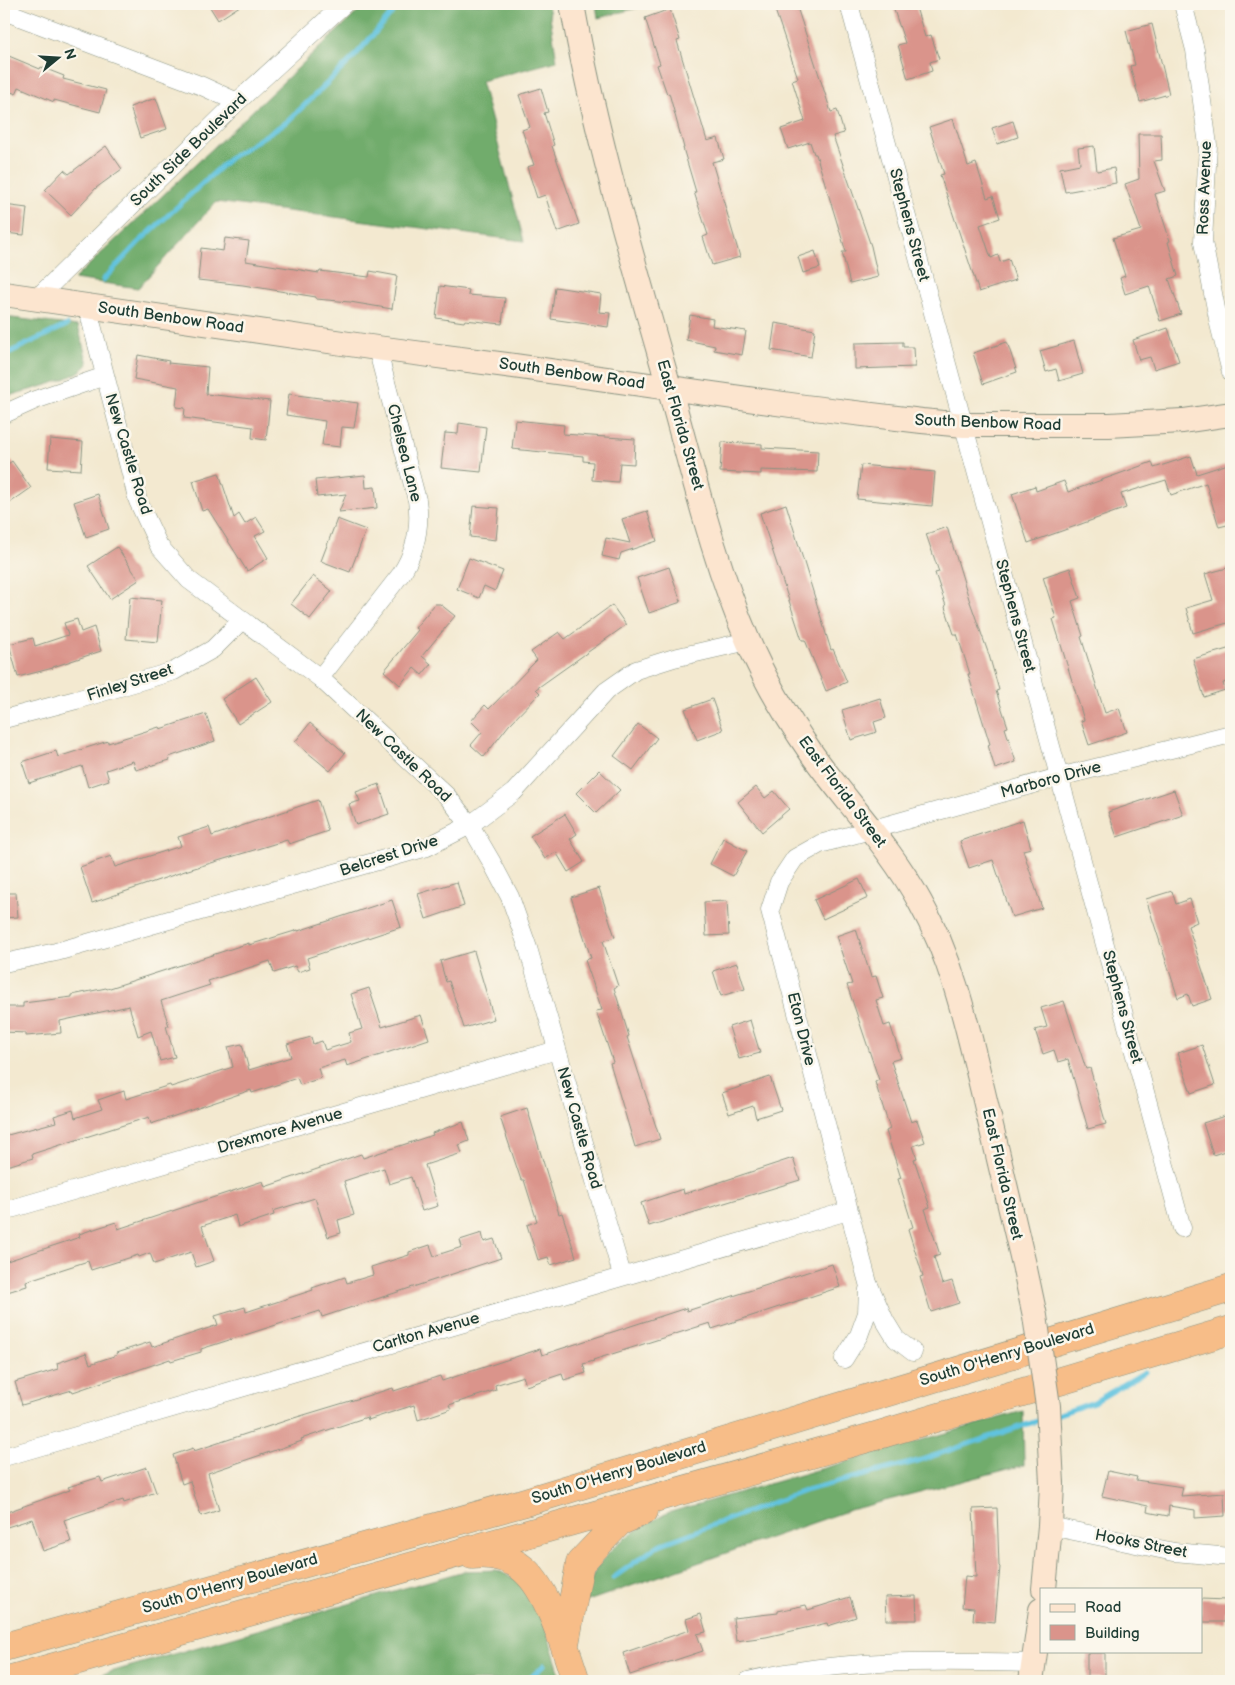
<svg xmlns="http://www.w3.org/2000/svg" width="1235" height="1685" viewBox="0 0 1235 1685" font-family="'Balsamiq Sans',sans-serif">
	<rect width="100%" height="100%" fill="#fbf7ec"/>
	<filter id="ink" filterUnits="userSpaceOnUse"><feTurbulence type="fractalNoise" baseFrequency=".02" numOctaves="2"/><feDisplacementMap in="SourceGraphic" scale="10" xChannelSelector="R" yChannelSelector="G"/><feConvolveMatrix kernelMatrix="1 2 1 2 8 2 1 2 1" color-interpolation-filters="sRGB"/></filter>
	<filter id="wash" filterUnits="userSpaceOnUse"><feTurbulence type="fractalNoise" baseFrequency=".0096" numOctaves="4" result="noise"/><feDisplacementMap in="SourceGraphic" scale="20" xChannelSelector="R" yChannelSelector="G"/><feGaussianBlur stdDeviation="1.12" result="paint"/><feColorMatrix in="noise" values="0 0 0 0 0 0 0 0 0 0 0 0 0 0 0 0 0 1.4 0 .05"/><feComposite in="paint" operator="in"/></filter>
	<g filter="url(#wash)">
		<rect width="100%" height="100%" fill="#f3e9d0"/>
		<path fill="#71ac6c" stroke="#487450" d="M366 4H548L557 61 481 81 524 241 216 202 138 288 74 279Z
			M596 4H653L598 18Z
			M4 317 78 326 88 364C77 380 24 391 4 397Z
			M1023 1411 1024 1465 850 1510 585 1602C588 1593 589 1583 593 1575 608 1544 639 1528 667 1513Z
			M497 1570 520 1581 537 1599 562 1681H79L464 1571Z"/>
		<g fill="none" stroke-linecap="round" stroke-linejoin="round">
			<path stroke="#61c3df" stroke-width="5" d="M103 280 138 243 230 158 288 121 353 58 400 4
				M4 355 67 325
				M1056 1415 1094 1402 1145 1372
				M613 1578 659 1545 807 1490 918 1461 1043 1419
				M527 1681 544 1665"/>
		</g>
		<g id="blocks">
			<path fill="#da948b" d="M208 4H243L218 20Z
				M773 4H796L831 112 837 110 844 133 833 136 871 246 878 277 850 284 842 252H846L816 154H814L810 142 788 149 781 129 805 121 792 80 798 78Z
				M892 4H915L925 37 931 35 939 59 930 62 932 71 908 79 898 45 905 43Z
				M670 9 680 40 677 41 707 141 718 138 724 159 712 162 740 257 712 265 703 237 708 235 694 192H696L683 148H684L669 93 667 94 657 65 660 64 645 18Z
				M1152 24 1169 94 1140 102 1130 66 1135 65 1126 31Z
				M4 54 40 69 41 67 64 76 63 79 106 90 100 112 54 100V102L19 87 16 94 4 89Z
				M541 88 548 112 544 113 554 145 552 146 579 224 557 232 545 195 537 198 527 167 534 165 522 130 530 127 519 95Z
				M156 98 167 129 140 138 130 107Z
				M953 119 968 166 976 163 987 198 993 196 1000 218 980 225 991 258 998 255 1000 262 1009 259 1016 280 979 292 940 175 944 174 929 127Z
				M1013 121 1018 137 997 144 992 128Z
				M1138 134H1161L1162 160 1154 161 1165 191 1155 194 1170 241 1168 242 1178 276 1169 279 1181 314 1160 321 1149 286 1125 294 1120 278 1125 276 1113 238 1141 230 1125 184 1139 179Z
				M106 146 122 169 96 188 71 215 45 190 64 170 69 174Z
				M1094 146 1097 171 1114 168 1116 183 1065 192 1060 168 1080 164 1078 148Z
				M4 205 27 208 24 235 4 233Z
				M225 238 249 241 246 261 319 273 320 271 369 277 370 271 397 276 392 309 350 302 316 299V297L243 285 198 280 201 248 223 251Z
				M815 251 820 268 803 273 798 257Z
				M440 286 469 290 468 295 505 298 502 324 465 320 464 322 436 318Z
				M555 287 601 294 599 312 610 313 608 327 551 319Z
				M690 315 713 319 712 326 746 331 742 355 714 350 715 346 686 340Z
				M775 323 815 330 811 357 771 350Z
				M1168 328 1179 361 1154 369 1150 357 1139 360 1133 340Z
				M1074 341 1083 374 1059 381 1056 369 1046 372 1040 351Z
				M903 342V347H914L915 367 855 369V343Z
				M1007 342 1017 372 983 384 973 353Z
				M138 355 169 361 168 363 208 367 206 394 270 401 266 440 252 438 253 427 184 418 185 408 176 407 178 387 134 379Z
				M289 394 358 403 354 428 342 427 340 447 322 445 325 421 286 415Z
				M515 420 564 425 563 434 635 439 634 464 620 463 618 482 592 480 593 462 583 461V456L512 449Z
				M459 423 486 427 481 472 441 468 445 433 458 434Z
				M50 439 83 442 81 470 48 468Z
				M722 442 762 444V448L818 451 817 472 761 470V474L720 472Z
				M1191 456 1197 474 1228 464 1231 475V524L1219 527 1206 483 1171 495 1166 480 1121 494 1126 508 1028 543 1012 494 1035 486 1036 491 1064 481 1068 492 1152 462 1154 468Z
				M12 461 31 488 4 507V467Z
				M861 465 935 472 932 506 857 499Z
				M219 473 234 518 239 514 245 524 256 517 265 531 255 536 268 558 247 571 208 509 202 511 193 481Z
				M365 475 366 488 375 487 377 508 339 512 346 494 317 497 315 480Z
				M98 494 109 529 86 537 74 502Z
				M786 504 831 650 833 649 847 682 826 691 805 640H802L760 513Z
				M473 506 499 508 496 540 470 537Z
				M647 511 657 541 621 553 619 560 602 556 606 538 630 543 622 519Z
				M337 519 366 530 350 572 321 561Z
				M947 527 969 599 989 655 999 690 996 691 1008 727 1005 728 1016 762 995 769 988 745 990 744 968 674H970L957 634H954L945 607 946 606 935 573 939 572 926 534Z
				M117 547 139 580 110 599 88 566Z
				M469 558 503 571 495 591 484 586 479 598 457 589Z
				M669 567 681 602 649 613 637 578Z
				M1231 567V622L1193 633 1186 608 1213 600 1205 574Z
				M1070 568 1080 598 1072 601 1083 636 1081 637 1105 713 1119 708 1127 732 1089 745 1081 721 1084 720 1053 619 1056 618 1043 577Z
				M313 576 332 591 310 619 291 604Z
				M130 597 162 600 158 642 126 639Z
				M435 604H440L455 616 422 656 431 664 422 675 414 668 400 685 384 671 418 630 415 628Z
				M612 605 626 625 536 689 540 693 509 725 484 757 471 745 482 732 471 721 485 705 489 709 537 660 531 652 559 632 565 639Z
				M77 619 81 632 94 627 101 651 53 667V668L18 677 9 644 33 638 35 646 68 635 64 623Z
				M1231 648V680L1223 683 1225 690 1204 697 1193 659Z
				M256 677 272 702 238 724 222 699Z
				M880 698 886 718 874 722 877 732 851 740 842 710Z
				M712 699 723 730 697 740 685 709Z
				M206 714 215 741 169 757 170 760 136 770 133 761 106 770 109 780 88 787 82 766 29 783 22 762 56 751 58 757 108 741V743L159 727 160 729Z
				M310 723 345 753 330 771 295 742Z
				M638 724 657 738 633 770 614 756Z
				M599 770 620 790 596 813 576 793Z
				M379 784 389 814 356 825 349 804 360 801 356 792Z
				M756 787 765 798 774 791 789 809 762 832 738 802Z
				M1174 790 1183 815 1117 837 1108 812Z
				M318 800 328 831 289 844 287 840 188 870 92 903 80 867 111 856 115 867 181 846 178 837 209 827 212 836Z
				M565 814 577 834 570 839 584 862 568 872 556 852 545 859 530 836Z
				M1023 820 1031 848 1023 850 1042 908 1012 917 993 860 969 868 960 841Z
				M723 838 747 851 733 876 710 864Z
				M859 879 868 898 823 919 814 900Z
				M457 882 464 906 426 919 418 894Z
				M599 888 615 937 603 941 618 986 614 988 629 1036 627 1037 660 1139 635 1147 610 1063 613 1062 596 1011 602 1010 585 960 591 958 571 897Z
				M1172 891 1176 904 1190 899 1197 922 1188 926 1212 999 1192 1006 1188 994 1178 998 1146 899Z
				M4 893H16L18 917 4 918Z
				M392 900 401 927 307 958 310 968 298 972 295 966 274 973 270 961 208 981 210 985 161 1001 169 1026H166L175 1057 160 1061 151 1031 138 1036 129 1006 60 1021 61 1033 26 1036V1033L4 1032V1007H23V1003L72 997V995L106 988 107 989 249 943V945L298 930V931Z
				M727 901 729 935 706 936 704 902Z
				M856 929 871 977 876 976 883 998 876 1000 884 1026 890 1024 901 1058 891 1061 911 1122 917 1120 925 1142 913 1146 917 1158 914 1159 930 1207 925 1209 940 1255 934 1257 942 1284 952 1281 959 1303 931 1312 920 1277 923 1276 908 1229 913 1227 898 1179 901 1178 886 1131 890 1129 875 1082 879 1080 847 985 852 984 836 936Z
				M474 951 494 1019 464 1028 449 981 446 982 440 961Z
				M737 963 745 989 721 996 713 971Z
				M369 988 382 1027 421 1015 429 1039 347 1066 345 1060 318 1068 321 1078 300 1085 297 1078 252 1093 251 1090 151 1124 149 1117 32 1154 33 1158 4 1167V1136L56 1122 54 1116 73 1110 75 1118 102 1109 98 1100 124 1091 126 1099 170 1085 171 1087 233 1067 228 1047 242 1044 249 1070 291 1057 287 1044 311 1037 313 1044 322 1041 325 1050 351 1042 349 1033 362 1029 351 994Z
				M1064 1001 1086 1069 1090 1068 1106 1124 1088 1129 1068 1059 1058 1062 1054 1050 1043 1054 1035 1030 1047 1027 1041 1008Z
				M750 1020 760 1053 739 1059 729 1027Z
				M1202 1045 1215 1085 1191 1093 1178 1053Z
				M770 1077 781 1110 756 1118 753 1106 729 1114 722 1093Z
				M527 1108 559 1214 562 1213 576 1257 551 1265 548 1257 538 1260 527 1225 537 1221 524 1180H521L500 1117Z
				M1231 1114V1149L1213 1155 1203 1123Z
				M463 1122 469 1141 459 1145 462 1153 425 1165 438 1206 422 1211 411 1177 389 1184 384 1168 344 1181 354 1215 338 1220 341 1233 328 1237 315 1198 273 1211 274 1215 238 1227 235 1215 202 1226 214 1261 196 1267 191 1252 154 1264 150 1253 139 1257 138 1255 91 1270 88 1261 26 1281 27 1286 4 1293V1262L80 1237 79 1234 116 1222 118 1229 263 1181 265 1187 361 1154 363 1158 433 1135 432 1133Z
				M793 1158 800 1180 649 1226 641 1203 683 1189 684 1194Z
				M482 1233 484 1242 494 1239 501 1258 322 1317 320 1311 201 1349V1352L171 1361 170 1359 73 1392 72 1390 22 1405 15 1382 58 1369 57 1363 86 1353 90 1364 117 1355 116 1353 150 1342 152 1347 218 1325 215 1316 245 1307 246 1312 313 1290 312 1288 345 1277 347 1283 373 1275 371 1267 409 1255V1252L430 1245 434 1256 462 1247 460 1240Z
				M832 1264 840 1287 712 1329 710 1323 593 1360 594 1361 583 1364 586 1373 564 1380 562 1374 526 1386 523 1376 495 1385 496 1390 449 1405 451 1409 418 1420 414 1405 368 1420 367 1417 301 1439 302 1441 208 1473 219 1510 201 1516 190 1481 182 1484 173 1455 193 1448 194 1451 294 1418 393 1388 394 1391 440 1376 442 1381 540 1349 542 1355 686 1308 687 1311Z
				M147 1467 156 1492 124 1503 123 1500 64 1520 71 1542 43 1551 32 1519 4 1528V1513L70 1490 68 1487 100 1477 102 1482Z
				M1108 1471 1137 1477 1136 1480 1183 1487 1181 1496 1224 1493 1225 1516 1195 1518V1510L1169 1506 1168 1516 1147 1512 1148 1506 1102 1496Z
				M997 1508 999 1566 1000 1567 995 1622 973 1620 974 1608 962 1607 965 1576 976 1577 973 1509Z
				M916 1596 917 1620H886L885 1597Z
				M850 1597 856 1617 828 1626 827 1623 766 1637 736 1641 733 1618 778 1613V1611L806 1605 808 1610Z
				M1201 1599 1226 1600 1225 1622H1201Z
				M701 1614 706 1632 697 1634 703 1651 630 1675 623 1653 689 1630 686 1619Z
				M1087 1653H1105V1678H1087Z"/>
		</g>
	</g>
	<g filter="url(#ink)">
		<use href="#blocks" fill-opacity="0" stroke="#899382" stroke-width="1"/>
		<g fill="none" stroke-linecap="round" stroke-linejoin="round">
			<g stroke="#899382" stroke-width="19">
				<path id="minor" d="M849 4 1182 1228
					M1183 4 1195 50 1208 145 1203 242 1219 324 1231 372
					M4 11 202 86 237 102
					M36 299 237 102 344 4
					M87 306 138 501 159 546 189 580 320 678 447 796 470 825 491 861 510 897 528 948 622 1275
					M4 414 35 400 105 376
					M320 678 401 574C416 551 421 527 417 500L377 348
					M4 719 76 700 174 671 213 649 241 621
					M4 963 56 952 427 847 470 825 514 792 606 691 636 670 674 658 748 641
					M4 1211 557 1050
					M913 1352 896 1339 885 1321 868 1283 770 910 779 882 795 858 820 844 1059 777 1231 734
					M844 1359 859 1335 867 1313 868 1289
					M4 1457 848 1211
					M1050 1526 1174 1552 1231 1557
					M748 1681C841 1658 938 1661 1033 1663"/>
			</g>
			<g stroke="#899382" stroke-width="26">
				<path id="secondary" d="M572 4C595 134 633 260 669 387 693 472 713 560 748 641 765 681 787 718 812 754 847 803 891 848 920 902 954 962 968 1030 984 1096 998 1153 1011 1211 1025 1269
					M4 294 377 348 514 366 805 407 922 421 964 425H1109L1183 421 1231 414
					M1044 1589 1050 1526 1052 1484
					M1031 1681 1041 1610"/>
			</g>
			<g stroke="#899382" stroke-width="29">
				<path id="motorway" d="M472 1555C518 1551 537 1577 553 1616 562 1637 569 1659 576 1681
					M565 1644 580 1563 619 1522 644 1511
					M4 1647 522 1503 1231 1288
					M4 1681 872 1437 1231 1330"/>
			</g>
			<use href="#minor" stroke="#fff" stroke-width="18"/>
			<use href="#secondary" stroke="#fce5cf" stroke-width="24"/>
			<use href="#motorway" stroke="#f7bd88" stroke-width="28"/>
			<g stroke="#899382" stroke-width="26" stroke-linecap="butt">
				<path id="secondary-bridge" d="M1025 1269 1035 1316 1048 1406 1052 1484"/>
			</g>
			<use href="#secondary-bridge" stroke="#fce5cf" stroke-width="24"/>
		</g>
	</g>
	<g text-anchor="middle" dominant-baseline="central" stroke-width="5" stroke-linejoin="round" paint-order="stroke">
		<g font-size="16" fill="#1f3d34" stroke="#fbf7ec">
			<text transform="translate(189 150) rotate(-44)">South Side Boulevard</text>
			<text transform="translate(1205 188) rotate(-88)">Ross Avenue</text>
			<text transform="translate(909 225) rotate(75)">Stephens Street</text>
			<text transform="translate(171 318) rotate(8)">South Benbow Road</text>
			<text transform="translate(572 374) rotate(8)">South Benbow Road</text>
			<text transform="translate(988 423) rotate(2)">South Benbow Road</text>
			<text transform="translate(680 425) rotate(74)">East Florida Street</text>
			<text transform="translate(404 453) rotate(76)">Chelsea Lane</text>
			<text transform="translate(128 454) rotate(73)">New Castle Road</text>
			<text transform="translate(1015 616) rotate(75)">Stephens Street</text>
			<text transform="translate(130 683) rotate(-18)">Finley Street</text>
			<text transform="translate(403 756) rotate(44)">New Castle Road</text>
			<text transform="translate(1051 780) rotate(-15)">Marboro Drive</text>
			<text transform="translate(842 792) rotate(53)">East Florida Street</text>
			<text transform="translate(389 856) rotate(-18)">Belcrest Drive</text>
			<text transform="translate(1122 1007) rotate(75)">Stephens Street</text>
			<text transform="translate(801 1029) rotate(76)">Eton Drive</text>
			<text transform="translate(579 1128) rotate(74)">New Castle Road</text>
			<text transform="translate(280 1131) rotate(-16)">Drexmore Avenue</text>
			<text transform="translate(1002 1174) rotate(77)">East Florida Street</text>
			<text transform="translate(426 1333) rotate(-16)">Carlton Avenue</text>
			<text transform="translate(1007 1355) rotate(-17)">South O'Henry Boulevard</text>
			<text transform="translate(619 1473) rotate(-17)">South O'Henry Boulevard</text>
			<text transform="translate(1141 1544) rotate(11)">Hooks Street</text>
			<text transform="translate(230 1584) rotate(-16)">South O'Henry Boulevard</text>
		</g>
	</g>
	<rect width="1235" height="1685" fill="none" stroke="#fbf7ec" stroke-width="20"/>
	<rect x="1040" y="1588" width="162" height="65" fill="#fbf7ec" stroke="#a3ada2"/>
	<rect x="1050" y="1604" width="25" height="8" fill="#fce5cf" stroke="#a3ada2"/>
	<text x="1085" y="1612" font-size="15" fill="#1f3d34">Road</text>
	<rect x="1050" y="1625" width="25" height="15" fill="#da948b" stroke="#a3ada2"/>
	<text x="1085" y="1638" font-size="15" fill="#1f3d34">Building</text>
	<g transform="translate(58 58) rotate(72)" stroke="#fbf7ec" stroke-width="4" paint-order="stroke">
	<path d="M0-4L9 19L0 12L-9 19Z" fill="#1f3d34"/>
	<text y="-8" font-size="14" font-weight="bold" text-anchor="middle" fill="#1f3d34">N</text>
	</g>
</svg>
